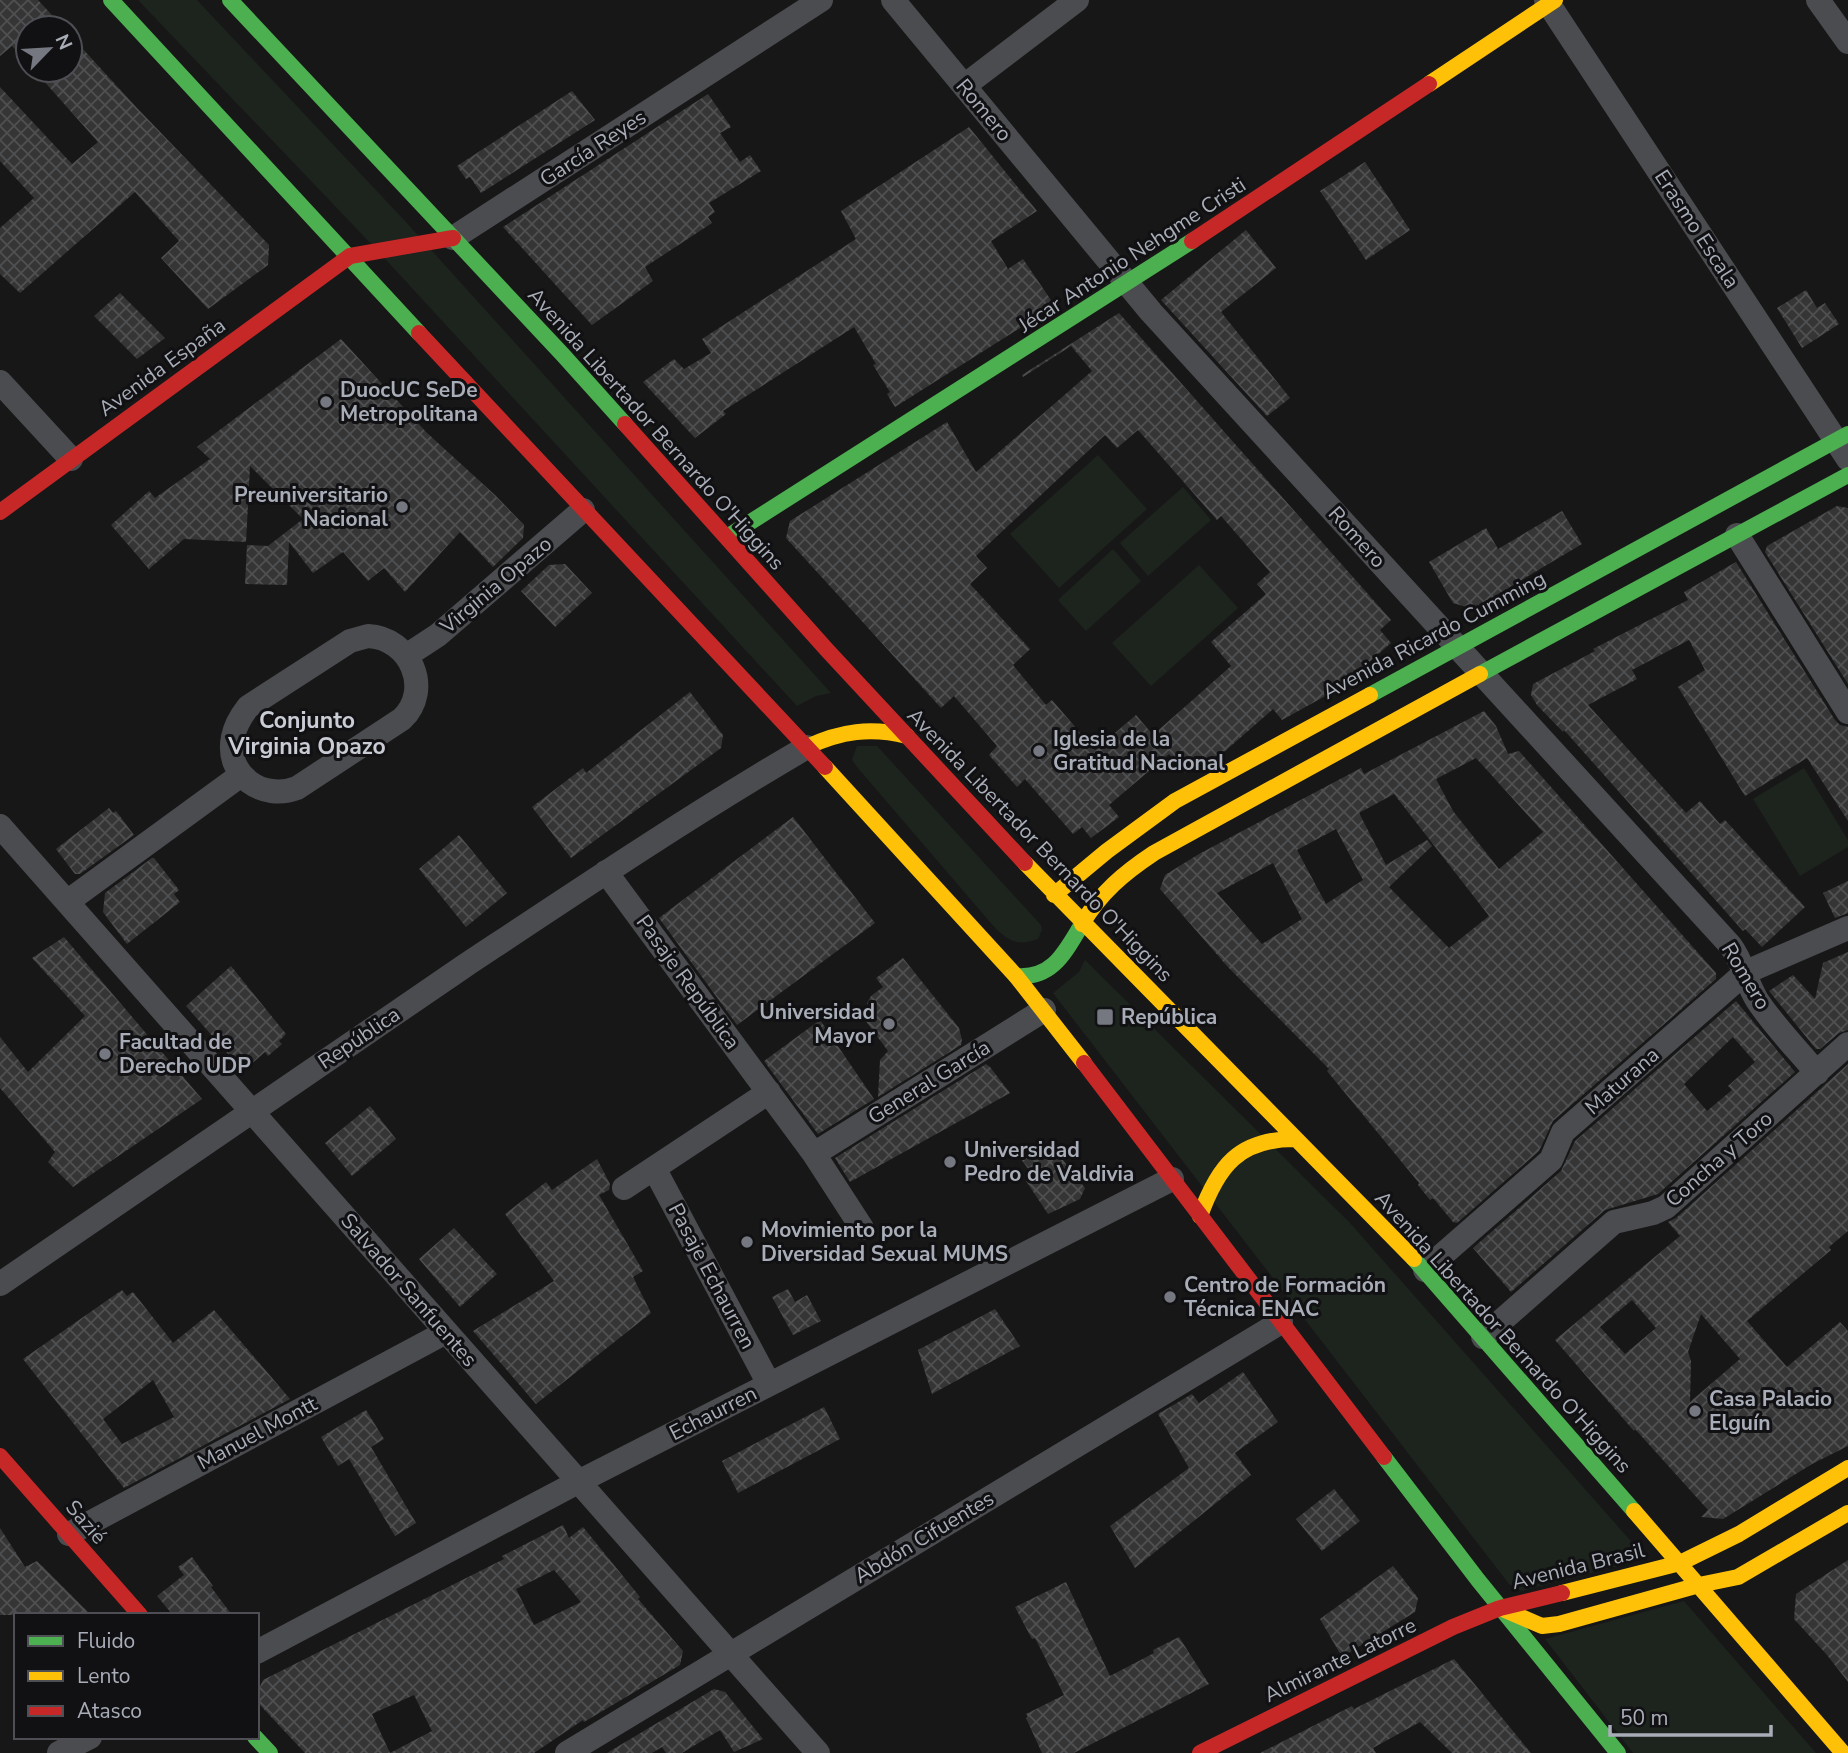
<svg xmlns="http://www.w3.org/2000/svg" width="1848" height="1753" viewBox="0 0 1848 1753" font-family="'Nunito Sans',sans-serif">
	<defs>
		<pattern id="building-cross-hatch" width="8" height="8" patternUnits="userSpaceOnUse" patternTransform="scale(1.75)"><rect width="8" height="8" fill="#353536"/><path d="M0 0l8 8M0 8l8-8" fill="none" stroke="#4f5051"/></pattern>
	</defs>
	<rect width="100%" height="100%" fill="#171717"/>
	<path fill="#1d241e" d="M138 0H197L405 221 831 693 816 696 797 706 376 249Z
		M1098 455 1147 509 1059 588 1010 534Z
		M1183 487 1211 520 1148 576 1120 543Z
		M1113 549 1141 581 1086 631 1058 600Z
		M1199 565 1238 608 1151 686 1112 643Z
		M857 746H877L1041 925 1042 930 1038 939C1018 946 1011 942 996 929L857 767 852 760Z
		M1804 768 1848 840V847L1800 876 1753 799Z
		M1085 960 1350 1223 1637 1548 1634 1562 1521 1591 1509 1584 1053 993 1079 972Z
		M1684 1601 1816 1753H1633L1545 1639Z"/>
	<path fill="url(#building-cross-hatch)" fill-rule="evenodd" d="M0 0H38L64 28H28V63L12 46 0 56Z
		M70 35 137 108 269 245 268 265 208 309 161 258 179 241 135 192 20 293 0 274V228L34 198 0 161V87L72 164 98 142 34 70H70Z
		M572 91 595 120 481 193 470 177 466 179 457 166Z
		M708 94 731 127 720 133 740 162 750 155 761 171 709 203 715 212 708 217 712 223 645 267 653 281 592 325 503 227Z
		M969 127 1037 211 991 241 1008 269 1023 259 1055 306 895 407 887 394 890 392 873 365 876 364 854 327 723 411 726 414 695 438 643 382 674 359 684 369 711 353 702 339 856 239 841 211Z
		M1365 162 1410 230 1366 260 1320 191Z
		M1246 230 1276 268 1221 312 1290 398 1267 416 1161 300Z
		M1806 290 1817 308 1825 303 1839 324 1802 348 1777 308Z
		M120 293 165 338 137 359 94 316Z
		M1119 313 1391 620 1380 630 1391 643 1338 689 1282 720 1273 709 1224 752 1185 773 1169 754 1109 805 1119 817 1091 838 1082 827 1073 834 1025 779 1017 787 989 755 997 746 954 696 941 708 786 538 790 521 947 422 976 472 1092 371 1071 346 1023 377 1022 375ZM1138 430 1217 520 1221 516 1270 572 1257 584 1266 594 1211 642 1231 666 1153 735 1136 715 1095 750 1052 700 1046 705 1013 665 1030 649 970 584 987 568 976 556 1105 435 1117 448Z
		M341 339 426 432 495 495 524 525 523 538 493 567 460 532 405 592 384 568 368 581 343 552 313 573 289 542 287 585 245 584 247 545 268 546 303 519 250 466 246 542 184 539 149 569 111 525 149 491 155 498 210 459 197 447Z
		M1837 506 1848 508V684L1765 552 1767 546Z
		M1562 511 1582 544 1473 609 1453 603 1429 562 1486 528 1498 549Z
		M1736 562 1835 720 1840 725 1848 727V821L1807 758 1745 796 1678 687 1705 670 1689 640 1632 670 1637 679 1588 705 1686 813 1700 801 1720 824 1725 820 1805 907 1762 947 1745 929 1743 931 1564 730 1563 732 1537 705 1531 695 1533 684 1595 651 1593 649 1688 600 1684 592Z
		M565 564 592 593 555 627 521 591 549 565Z
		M690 692 723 735 721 748 571 858 532 807 583 768 586 773Z
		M1484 711 1496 726 1508 754 1519 751 1716 973V979L1553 1121 1539 1151 1457 1223 1453 1222 1433 1198 1430 1200 1418 1185 1419 1183 1327 1071 1329 1069 1227 966 1160 889 1165 875 1199 854 1361 768 1364 774ZM1476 758 1543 832 1499 869 1453 811 1436 779ZM1394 794 1489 916 1449 948 1389 887 1432 846 1427 840 1386 865 1359 813ZM1336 829 1363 880 1326 904 1297 850ZM1273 863 1302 919 1262 944 1217 893Z
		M109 808 113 813 116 811 134 835 80 874H75L56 849Z
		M793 817 875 923 737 1025 659 918Z
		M459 835 507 893 466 927 419 869Z
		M152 858H154L179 890 174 894 180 902 127 944 103 912 105 893Z
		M1848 881V913L1835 918 1823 893Z
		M64 937 202 1099 73 1187 48 1162 55 1152 0 1088V1037L28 1072 85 1016 32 958Z
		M1848 952V1030L1839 1033 1820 1049H1816L1769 991 1793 975 1815 999 1823 963Z
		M903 958 959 1028 962 1040 961 1045 878 1097 880 1060 888 1051 865 1020 871 1013 867 1003 871 996 883 987 876 978Z
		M231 966 286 1034 279 1041 282 1044 268 1056 265 1052 249 1066 245 1067 235 1062 186 1006Z
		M1736 1001 1795 1072 1658 1194 1605 1210 1511 1292 1473 1248 1561 1171 1575 1141ZM1733 1037 1755 1062 1728 1086 1732 1090 1707 1111 1684 1084Z
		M820 1020 874 1099 818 1134 764 1061Z
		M986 1064 990 1067 1010 1093 850 1182 835 1158Z
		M1848 1064V1231L1829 1247 1831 1250 1747 1321 1787 1367 1840 1322 1848 1331V1446L1812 1464 1723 1519 1701 1517 1708 1510 1635 1429 1634 1431 1555 1340 1680 1236 1668 1222 1676 1218ZM1632 1300 1656 1328 1625 1354 1600 1327ZM1701 1314 1740 1359 1690 1402 1691 1361 1688 1352Z
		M370 1106 396 1139 352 1176 325 1143Z
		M1051 1145 1085 1188 1080 1199 1048 1214 1026 1181 1034 1177 1021 1159Z
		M597 1159 610 1184 609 1190 599 1195 643 1271 633 1277 651 1313 536 1404 473 1331 554 1281 505 1214 546 1182 552 1190Z
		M454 1228 497 1274 460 1307 419 1259Z
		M788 1289 795 1302 807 1295 821 1321 793 1335 772 1297Z
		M122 1290 127 1296 133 1292 173 1343 214 1310 290 1399 124 1488 23 1359ZM153 1380 174 1417 122 1444 103 1419Z
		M995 1309 1020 1346 932 1394 918 1350Z
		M1243 1372 1278 1422 1235 1453 1251 1475 1135 1568 1110 1526 1189 1468 1158 1414 1192 1394 1199 1403Z
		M824 1407 840 1439 738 1493 722 1461Z
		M366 1410 384 1439 371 1447 416 1523 395 1536 349 1459 338 1466 321 1437Z
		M1334 1489 1360 1521 1322 1551 1296 1519Z
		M563 1525 569 1538 583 1527 640 1597 638 1599 683 1651 680 1665 584 1722 583 1720 534 1753H305L260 1705 257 1693 263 1680 504 1559 502 1556ZM554 1570 581 1602 534 1625 516 1589ZM414 1695 432 1731 390 1753 372 1714Z
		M0 1528 25 1567 37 1561 91 1615H0Z
		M192 1557 213 1586 211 1587 232 1615H173L157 1596 184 1575 178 1567Z
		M1848 1560V1682L1827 1655 1794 1619 1796 1594Z
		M1393 1566 1418 1598 1415 1612 1342 1657 1320 1619Z
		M1066 1582 1110 1676 1154 1653 1153 1650 1179 1637 1209 1684 1074 1753H1042L1026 1718 1028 1717 1026 1714 1064 1695 1035 1638 1032 1639 1015 1607Z
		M1454 1659 1531 1753H1452L1420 1722 1373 1748 1376 1753H1260L1352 1706 1354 1709Z
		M714 1689 725 1692 763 1739 734 1752 720 1730 682 1753H666L662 1747 652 1753H607Z"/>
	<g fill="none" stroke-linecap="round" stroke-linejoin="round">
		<path stroke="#4b4c50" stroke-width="24" d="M893 0 1151 312 1730 945C1743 962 1746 982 1757 1000 1774 1026 1797 1049 1817 1073
			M1546 0 1848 459
			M1818 0 1848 42
			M964 86 1077 0
			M453 238 821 0
			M0 382 71 459
			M1737 535 1848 712
			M368 636C410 638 433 689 402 719L297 788C263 801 225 776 233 737 235 726 241 716 248 707L350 641Z
			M406 656 438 635 583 510
			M0 826 818 1753
			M606 872 814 1154 862 1228
			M67 902 241 775
			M814 1154 1044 1010
			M654 1168 769 1384
			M624 1188 769 1092
			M1425 1270 1551 1160 1563 1132 1738 979 1753 969 1848 928
			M0 1284C154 1178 308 1072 463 967 576 892 689 816 807 747
			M1483 1337 1614 1222 1653 1213 1666 1207 1848 1044
			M69 1534 446 1332
			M257 1652 578 1482 1172 1179
			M59 1753 90 1737
			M567 1753 1281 1322"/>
		<path stroke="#4caf50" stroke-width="16" d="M111 0 419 333
			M230 0 563 355 625 424
			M727 537 1192 241
			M1480 674 1848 475
			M1370 695 1848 434
			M1016 976C1053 979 1065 952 1082 924
			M1414 1259 1634 1511
			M1384 1457 1478 1580 1618 1753
			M255 1737 270 1753"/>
		<path stroke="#ffc107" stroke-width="16" d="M1429 84 1555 0
			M807 747C841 731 871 727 907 736
			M825 767 1016 976 1084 1063
			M1025 863 1414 1259
			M1054 895 1107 851 1175 801 1370 695
			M1082 924C1100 893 1124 873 1154 853L1480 674
			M1200 1216C1218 1166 1239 1139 1295 1139
			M1634 1511 1843 1753
			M1562 1593 1680 1563 1739 1534 1848 1468
			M1500 1608 1542 1626 1559 1624 1699 1585 1738 1577 1848 1513"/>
		<path stroke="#c62828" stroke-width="16" d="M1192 241 1429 84
			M419 333 825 767
			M625 424 827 650 1025 863
			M0 512 350 256 453 238
			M1084 1063 1384 1457
			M0 1456 140 1615
			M1200 1753 1453 1627 1500 1608 1562 1593"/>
	</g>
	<g fill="#757880" stroke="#111113" stroke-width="2.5">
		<circle cx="326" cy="402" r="7"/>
		<circle cx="402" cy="507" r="7"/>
		<circle cx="1039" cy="751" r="7"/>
		<rect x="1096" y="1008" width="18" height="18" rx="3.5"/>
		<circle cx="889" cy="1024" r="7"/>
		<circle cx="105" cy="1054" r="7"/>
		<circle cx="950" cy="1162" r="7"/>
		<circle cx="747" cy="1242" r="7"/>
		<circle cx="1170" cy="1297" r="7"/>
		<circle cx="1695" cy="1411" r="7"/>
	</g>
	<g text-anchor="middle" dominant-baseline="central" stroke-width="6" stroke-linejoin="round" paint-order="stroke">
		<g font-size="21" fill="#a8adb8" stroke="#111113">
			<text transform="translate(984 110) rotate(50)">Romero</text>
			<text transform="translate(593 148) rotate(-33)">García Reyes</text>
			<text transform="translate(1697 229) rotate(57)">Erasmo Escala</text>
			<text transform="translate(1132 255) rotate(-33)">Jécar Antonio Nehgme Cristi</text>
			<text transform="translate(162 367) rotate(-36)">Avenida España</text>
			<text transform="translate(656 429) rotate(48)">Avenida Libertador Bernardo O'Higgins</text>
			<text transform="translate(1357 537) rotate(48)">Romero</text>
			<text transform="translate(496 585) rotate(-40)">Virginia Opazo</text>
			<text transform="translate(1434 635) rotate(-28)">Avenida Ricardo Cumming</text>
			<text transform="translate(1040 845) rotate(46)">Avenida Libertador Bernardo O'Higgins</text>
			<text transform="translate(1746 976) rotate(59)">Romero</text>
			<text transform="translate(688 982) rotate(54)">Pasaje República</text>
			<text transform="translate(359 1038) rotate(-34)">República</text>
			<text transform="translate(1622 1081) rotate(-41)">Maturana</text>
			<text transform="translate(929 1082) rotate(-32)">General García</text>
			<text transform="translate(1719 1159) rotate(-41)">Concha y Toro</text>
			<text transform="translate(712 1276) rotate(62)">Pasaje Echaurren</text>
			<text transform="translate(409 1290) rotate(49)">Salvador Sanfuentes</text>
			<text transform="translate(1503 1332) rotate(48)">Avenida Libertador Bernardo O'Higgins</text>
			<text transform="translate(713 1413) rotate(-27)">Echaurren</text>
			<text transform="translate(257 1433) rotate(-28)">Manuel Montt</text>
			<text transform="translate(86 1522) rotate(49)">Sazié</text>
			<text transform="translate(924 1537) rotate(-31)">Abdón Cifuentes</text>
			<text transform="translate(1578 1566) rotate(-14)">Avenida Brasil</text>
			<text transform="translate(1340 1660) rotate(-26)">Almirante Latorre</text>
		</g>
		<g font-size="21" font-weight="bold" fill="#a8adb8" stroke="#111113" text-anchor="start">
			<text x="340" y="390">DuocUC SeDe<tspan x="340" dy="24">Metropolitana</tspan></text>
			<text x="388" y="495" text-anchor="end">Preuniversitario<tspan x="388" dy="24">Nacional</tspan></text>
			<text x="1053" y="739">Iglesia de la<tspan x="1053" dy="24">Gratitud Nacional</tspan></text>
			<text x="875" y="1012" text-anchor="end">Universidad<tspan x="875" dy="24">Mayor</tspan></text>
			<text x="1121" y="1017">República</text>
			<text x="119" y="1042">Facultad de<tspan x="119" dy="24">Derecho UDP</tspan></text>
			<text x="964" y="1150">Universidad<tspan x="964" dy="24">Pedro de Valdivia</tspan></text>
			<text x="761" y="1230">Movimiento por la<tspan x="761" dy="24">Diversidad Sexual MUMS</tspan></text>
			<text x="1184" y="1285">Centro de Formación<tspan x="1184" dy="24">Técnica ENAC</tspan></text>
			<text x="1709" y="1399">Casa Palacio<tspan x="1709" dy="24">Elguín</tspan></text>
		</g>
		<g font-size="23" font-weight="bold" fill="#c9ccd4" stroke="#111113">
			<text x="307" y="720">Conjunto<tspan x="307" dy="26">Virginia Opazo</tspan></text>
		</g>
	</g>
	<rect x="14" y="1613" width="245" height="126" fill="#111113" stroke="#4d4f55" stroke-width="2"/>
	<rect x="28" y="1636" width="35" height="10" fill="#4caf50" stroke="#4d4f55" stroke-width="2"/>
	<text x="77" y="1648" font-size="21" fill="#a8adb8">Fluido</text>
	<rect x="28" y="1671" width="35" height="10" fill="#ffc107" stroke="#4d4f55" stroke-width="2"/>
	<text x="77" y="1683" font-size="21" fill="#a8adb8">Lento</text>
	<rect x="28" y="1706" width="35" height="10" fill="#c62828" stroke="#4d4f55" stroke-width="2"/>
	<text x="77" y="1718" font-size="21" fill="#a8adb8">Atasco</text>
	<g transform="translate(49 49) rotate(65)"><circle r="33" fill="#111113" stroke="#4d4f55" stroke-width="2"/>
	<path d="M0-5L12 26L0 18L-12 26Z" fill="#757880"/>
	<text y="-10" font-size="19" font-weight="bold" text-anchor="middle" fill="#a8adb8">N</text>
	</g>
	<path d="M1610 1725v10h161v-10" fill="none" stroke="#a8adb8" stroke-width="3.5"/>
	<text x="1620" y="1725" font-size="21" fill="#a8adb8" stroke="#111113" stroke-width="5" paint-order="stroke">50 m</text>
</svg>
